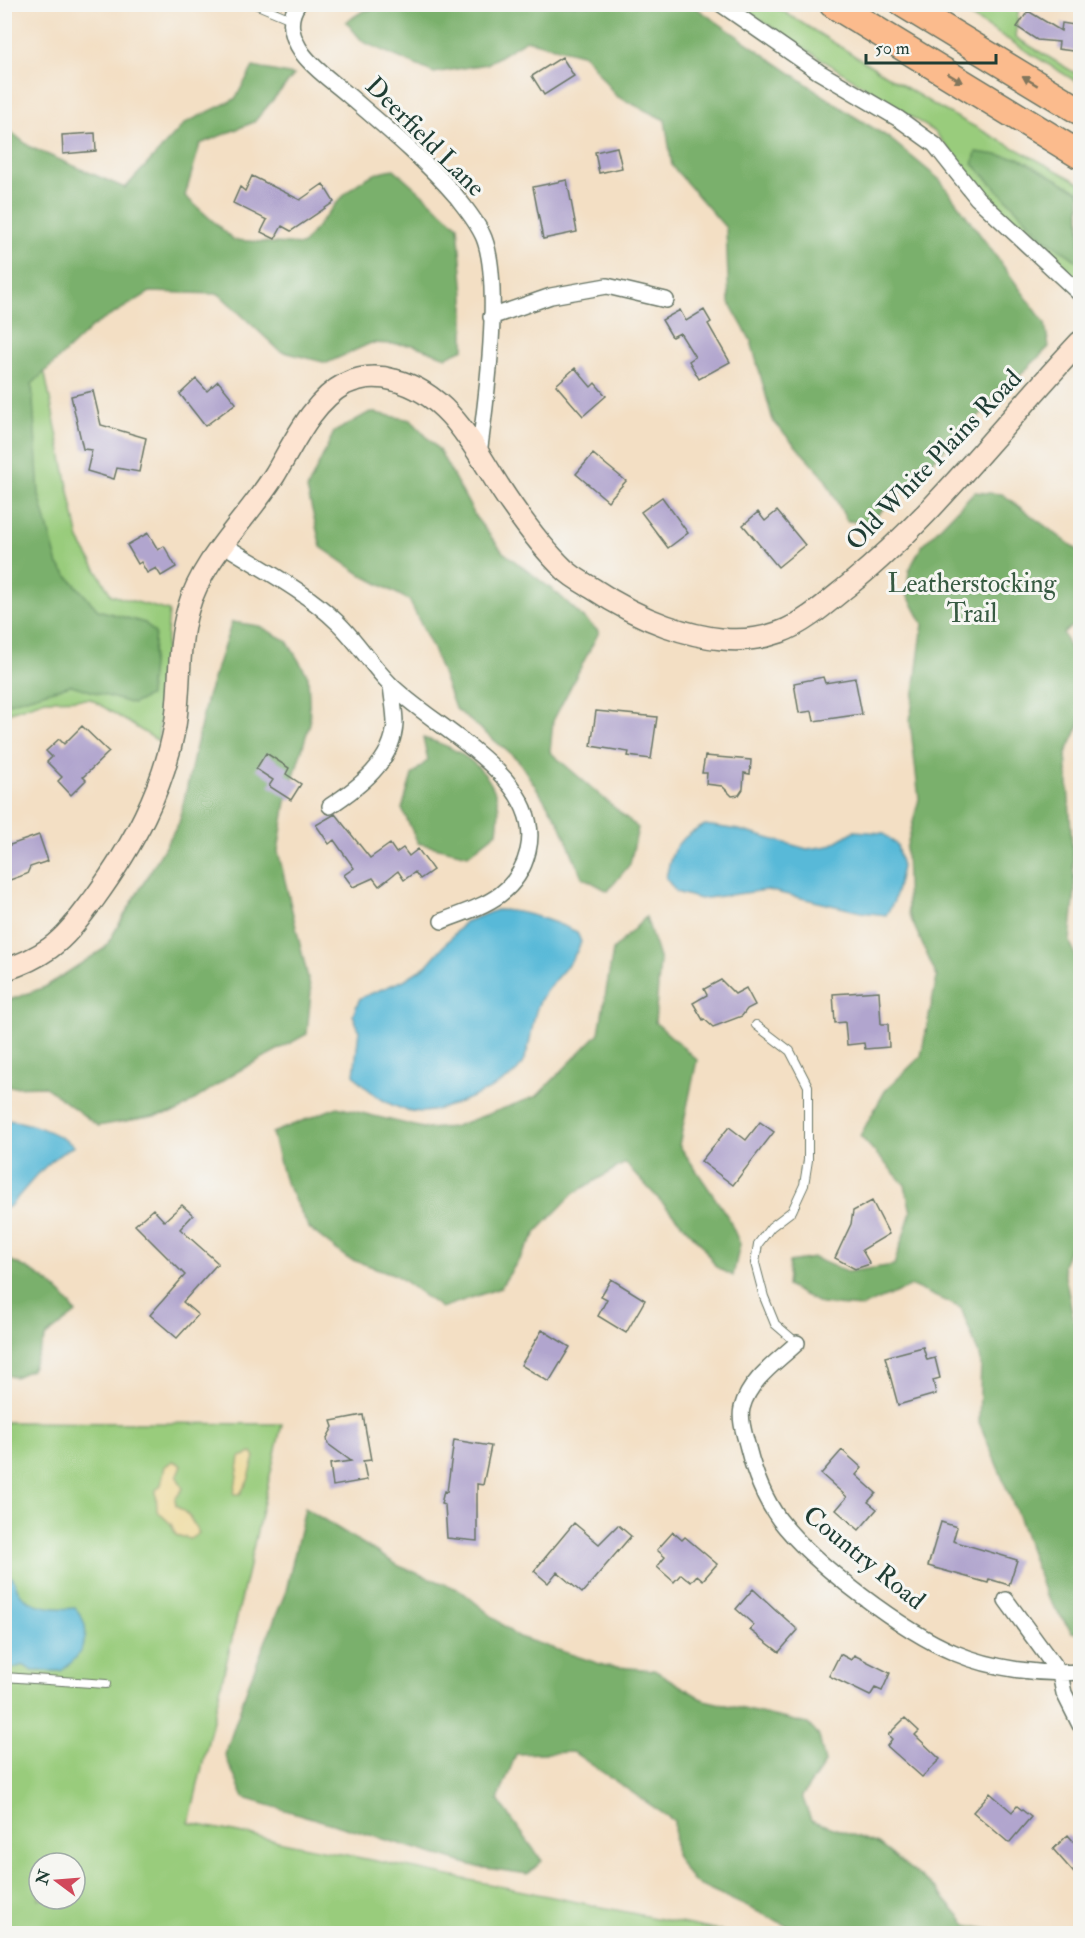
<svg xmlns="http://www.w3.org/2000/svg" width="1085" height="1938" viewBox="0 0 1085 1938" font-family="'IM FELL Double Pica',serif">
	<rect width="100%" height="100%" fill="#f6f6f2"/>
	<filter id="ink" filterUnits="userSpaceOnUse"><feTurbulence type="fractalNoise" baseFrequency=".0167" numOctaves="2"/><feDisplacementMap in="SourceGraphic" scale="12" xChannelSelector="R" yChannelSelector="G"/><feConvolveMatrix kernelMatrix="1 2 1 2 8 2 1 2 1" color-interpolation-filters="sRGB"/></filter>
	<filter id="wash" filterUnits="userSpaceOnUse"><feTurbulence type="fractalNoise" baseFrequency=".008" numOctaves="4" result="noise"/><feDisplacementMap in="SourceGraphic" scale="24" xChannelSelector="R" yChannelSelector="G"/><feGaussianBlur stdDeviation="1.35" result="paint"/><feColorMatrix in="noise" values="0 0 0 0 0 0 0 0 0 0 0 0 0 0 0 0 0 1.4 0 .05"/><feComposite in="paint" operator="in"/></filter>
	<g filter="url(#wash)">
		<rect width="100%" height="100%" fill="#f3dfc4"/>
		<path fill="#99cc7c" stroke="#5c8458" stroke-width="1.5" fill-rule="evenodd" d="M737 5H773L936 106 1080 183V288L1008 222 935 132Z
			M952 5H1019L1015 37 1080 76V84Z
			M4 174 79 540 111 595 169 611 158 741 91 699 45 700 5 714Z
			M5 1422 282 1424 189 1823 729 1933 5 1934ZM39 1863H75V1899H39Z"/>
		<path fill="#7ab06c" stroke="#4c7650" stroke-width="1.5" d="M399 5H692L852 115 888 137 940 180 1045 323 1049 347 869 523 847 521 824 477 773 421 751 341 729 302 726 228 672 166 665 120 616 96 585 55 526 40 487 64 434 73 363 42 346 22 363 11Z
			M253 67 294 75 254 122 200 144 185 196 234 240 302 245C328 215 351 174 394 169L458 226 464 295V349L446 357 413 345 371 343 327 363 280 351 219 294 150 292 93 326 32 384 39 495 58 565 98 610 145 623 155 633 149 696 133 704 71 685 5 704V127L30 147 125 188 185 123 235 99Z
			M976 152 1019 158 1080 192V263L1042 236 973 164Z
			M370 412 411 420 439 450 477 519 503 552 558 594 599 632 553 721 550 752 638 828 630 864 608 891 582 877 559 822 518 760 455 708 433 649 409 600 362 575 321 547 307 489 334 432Z
			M974 492 1002 494 1080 552V621L1063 633 1080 671V723L1066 754 1075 891 1070 941 1080 970V1219L1063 1266 1080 1351V1634L1072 1632 1045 1594 1019 1518 979 1422 981 1360 961 1308 912 1286 862 1307 821 1304 787 1286 789 1262 814 1258 847 1272 894 1265 911 1212 905 1185 860 1136 885 1091 921 1056 937 977 908 912 906 849 919 799 910 721 923 624 907 594 909 570 922 546Z
			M232 622 259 626 287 641 308 676 310 723 286 802 278 851 311 991 307 1034 233 1074 177 1112 98 1126 44 1086 5 1087 4 1002 45 987 105 948 179 823 207 697Z
			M423 738C455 746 491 767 498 803 500 812 498 823 497 832L468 855 418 843 402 809 412 775 428 760Z
			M646 917 660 961 655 1022 697 1060 679 1145 728 1217 740 1244 733 1276 716 1267 702 1245 625 1163 574 1193 539 1229 500 1288 441 1308 396 1275 347 1258 309 1228 284 1179 272 1133 337 1107 427 1129 453 1127 537 1096 599 1033 613 950Z
			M5 1258C33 1270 60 1286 76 1313L46 1336 31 1370 15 1377 5 1375Z
			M305 1508 399 1566 460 1590 516 1636 606 1666 654 1670 704 1700 808 1724 819 1736 825 1763 802 1796 811 1820 878 1844 936 1889 967 1925 1004 1933H803L692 1881 675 1855 674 1821 573 1752 516 1754 498 1800 542 1861 528 1874 478 1867 244 1798 225 1755 248 1685 286 1591Z"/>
		<path fill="#eeda9e" stroke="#868c69" stroke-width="1.5" d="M252 1453 255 1457 248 1481 240 1494H234L240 1457Z
			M173 1461 182 1465 177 1477 183 1489 175 1499 176 1505 189 1516 199 1533 190 1539 176 1535 171 1524 157 1511 156 1490 161 1485 165 1466Z"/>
		<path fill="#59b9d8" stroke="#3c7b86" stroke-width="1.5" d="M705 825 739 830 807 849 829 846 854 831 883 833 897 845 902 867 894 901 886 915 861 912 767 890 700 899 676 892 666 878C673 845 676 841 705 825Z
			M496 910C524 910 551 920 577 932L581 942C573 964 557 975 544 994 528 1017 535 1050 517 1071 502 1087 442 1112 421 1112 395 1112 369 1093 354 1075L359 1030 353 1015 360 998 404 980 426 966 465 922Z
			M5 1120C27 1121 56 1132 74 1146 46 1160 30 1184 9 1207L5 1208Z
			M5 1574 12 1577C15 1581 16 1586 18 1590 27 1607 58 1610 75 1608 96 1630 83 1656 61 1671H33L23 1665 5 1671Z"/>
		<g id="blocks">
			<path fill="#b1a5ce" d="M1028 11 1061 31 1062 23 1080 26V52L1058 49 1059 42 1037 40 1017 27Z
				M562 57 574 76 544 95 532 76Z
				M95 133 96 151 63 154 62 135Z
				M617 147 622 168 599 173 595 152Z
				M252 176 300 200 323 184 334 202 291 231 282 226 275 239 261 232 267 220 233 203 240 187 245 191Z
				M567 180 577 232 543 239 533 187Z
				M680 310 686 321 704 310 711 322 708 324 730 362 699 379 689 361 695 357 680 333 672 337 662 320Z
				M575 368 591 387 595 383 606 396 583 416 556 385Z
				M196 379 207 391 218 381 236 403 205 426 180 394Z
				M93 391 101 425 146 438 139 472 117 468 114 479 87 471 92 450 83 449 71 396Z
				M593 454 626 481 608 501 576 474Z
				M662 497 688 533 668 548 641 512Z
				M777 511 805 545 778 567 743 525 758 512 765 521Z
				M148 533 158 550 164 546 176 567 161 576 156 568 147 573 141 562 138 564 127 545Z
				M823 677 825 683 855 678 862 714 814 721 812 711 799 713 794 683Z
				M596 711 657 717 651 759 628 756 629 752 591 746Z
				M82 726 109 752 83 777 86 780 71 795 58 781 62 777 47 762 52 757 46 751 59 739 64 744Z
				M266 753 289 768 286 774 301 784 291 800 269 786 273 780 256 769Z
				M705 756 751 760 750 774 744 773 743 789 739 795 732 796 722 786 706 784 707 773H702Z
				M335 814 370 858 390 844 396 853 403 848 409 856 418 849 433 870 420 879 415 872 404 880 398 871 379 886 373 878 353 887 344 875 354 868 334 840 329 844 316 825Z
				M39 835 48 861 30 867 27 874 7 881 4 847Z
				M721 980 735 994 746 988 755 1005 747 1009 742 1016 713 1027 704 1019 703 1020 693 1003 707 995 704 989Z
				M879 991 881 1024H888L889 1047 865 1049 864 1043 847 1045 845 1022 835 1023 833 994Z
				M760 1122 774 1132 733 1185 701 1161 729 1127 746 1140Z
				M872 1201 889 1234 862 1250 870 1264 855 1269 835 1258 851 1224 853 1211Z
				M182 1205 193 1215 180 1229 218 1263 183 1302 198 1315 177 1338 150 1315 185 1275 135 1225 153 1209 164 1221Z
				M611 1279 645 1300 626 1333 598 1316 607 1299 601 1296Z
				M542 1330 570 1347 549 1382 521 1365Z
				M923 1347 927 1360 935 1358 940 1378 933 1380 936 1394 898 1405 885 1357Z
				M363 1415 371 1460 363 1461 367 1480 333 1486 330 1464 351 1461 328 1444 327 1438 333 1427 331 1421Z
				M454 1440 491 1446 483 1485 477 1484V1541L447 1538 445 1505 441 1504 444 1491 447 1492Z
				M842 1450 862 1468 856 1475 876 1493 868 1502 877 1509 859 1530 836 1510 847 1497 821 1474Z
				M941 1522 957 1527 953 1541 1017 1560 1009 1585 989 1579 988 1583 928 1566Z
				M574 1523 599 1544 618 1525 631 1536 582 1593 557 1572 548 1583 534 1571Z
				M673 1532 682 1540 685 1537 717 1564 703 1580 697 1575 691 1582 681 1574 674 1582 657 1567 665 1557 657 1550Z
				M753 1589 798 1630 779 1652 750 1630 754 1625 736 1609Z
				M840 1654 851 1660 854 1655 890 1673 882 1691 875 1688 870 1696 829 1676Z
				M905 1718 919 1731 915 1735 940 1759 922 1777 887 1746 892 1739 888 1735Z
				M990 1793 1012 1812 1017 1806 1031 1817 1009 1843 973 1812Z
				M1068 1835 1080 1849V1880L1053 1849Z"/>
		</g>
	</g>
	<g filter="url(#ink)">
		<use href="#blocks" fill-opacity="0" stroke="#697666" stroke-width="1.5"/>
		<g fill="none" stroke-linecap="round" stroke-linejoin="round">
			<g stroke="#697666" stroke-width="10">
				<path id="lane" d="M255 4 291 19
					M756 1025 790 1051 808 1086V1160L804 1185 792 1211 771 1227 758 1244 755 1263 764 1297 775 1324 797 1343
					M4 1677 106 1684"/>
			</g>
			<g stroke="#697666" stroke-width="18">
				<path id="street" d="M298 4C286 21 292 38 303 54 315 70 332 81 347 94 384 126 424 159 456 196 466 209 478 223 484 238 502 284 486 403 479 454
					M721 4 819 72 899 119 935 145 977 198 1080 294
					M491 317 551 296 607 286 666 300
					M224 545C262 569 305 591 337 622 357 641 371 665 390 684 433 728 546 778 528 851 517 897 481 906 442 921
					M330 806C359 787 393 762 395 723 395 711 392 697 391 685
					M797 1343C778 1361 749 1380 742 1408 739 1420 745 1436 748 1448 754 1472 764 1498 779 1519 812 1563 904 1632 955 1653 993 1669 1040 1675 1080 1672
					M1006 1600 1060 1674 1064 1693 1080 1725"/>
			</g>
			<g stroke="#697666" stroke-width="24">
				<path id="secondary" d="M4 970C20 965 36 958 50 948 68 935 81 916 94 899 133 845 163 791 175 726 181 687 177 646 188 609 202 559 247 519 274 476 293 445 312 401 345 384 362 376 377 375 394 380 455 395 478 458 511 504 527 527 544 550 564 569 572 577 582 582 592 588 616 604 638 616 666 626 703 639 742 646 780 632 805 623 829 601 849 585 936 514 1004 423 1080 342"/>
			</g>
			<g stroke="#697666" stroke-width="30">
				<path id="highway" d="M833 4 1080 155
					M904 4 1080 111"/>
			</g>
			<use href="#lane" stroke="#fff" stroke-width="8"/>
			<use href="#street" stroke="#fff" stroke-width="15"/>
			<use href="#secondary" stroke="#fde4d1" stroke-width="21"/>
			<use href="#highway" stroke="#fbbb8d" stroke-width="27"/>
		</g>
		<defs><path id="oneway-solid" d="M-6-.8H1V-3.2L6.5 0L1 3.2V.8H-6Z" transform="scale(1.5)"/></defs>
		<g fill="#82765c">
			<use href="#oneway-solid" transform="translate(955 78) rotate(31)"/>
			<use href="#oneway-solid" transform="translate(1030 81) rotate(-149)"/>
		</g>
	</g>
	<g text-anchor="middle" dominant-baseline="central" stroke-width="6" stroke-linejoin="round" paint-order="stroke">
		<g font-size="26" fill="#1f3d34" stroke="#f6f6f2">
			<text transform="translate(425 137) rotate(45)">Deerfield Lane</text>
			<text transform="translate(934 460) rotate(-46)">Old White Plains Road</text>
			<text transform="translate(864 1558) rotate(39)">Country Road</text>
		</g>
		<g font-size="26" fill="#375a42" stroke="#f6f6f2">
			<text x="972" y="584">Leatherstocking<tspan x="972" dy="30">Trail</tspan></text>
		</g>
	</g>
	<rect width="1085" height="1938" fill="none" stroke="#f6f6f2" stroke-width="24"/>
	<g transform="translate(57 1881) rotate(286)"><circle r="28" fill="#f6f6f2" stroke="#a0aca6" stroke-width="1.5"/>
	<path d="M0-4.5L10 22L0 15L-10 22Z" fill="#d1495b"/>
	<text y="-9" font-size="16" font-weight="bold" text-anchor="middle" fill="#1f3d34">N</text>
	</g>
	<path d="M866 54v9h130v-9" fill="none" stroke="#1f3d34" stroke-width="3"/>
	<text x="875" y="54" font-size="18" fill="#1f3d34" stroke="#f6f6f2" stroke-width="4.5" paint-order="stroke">50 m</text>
</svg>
